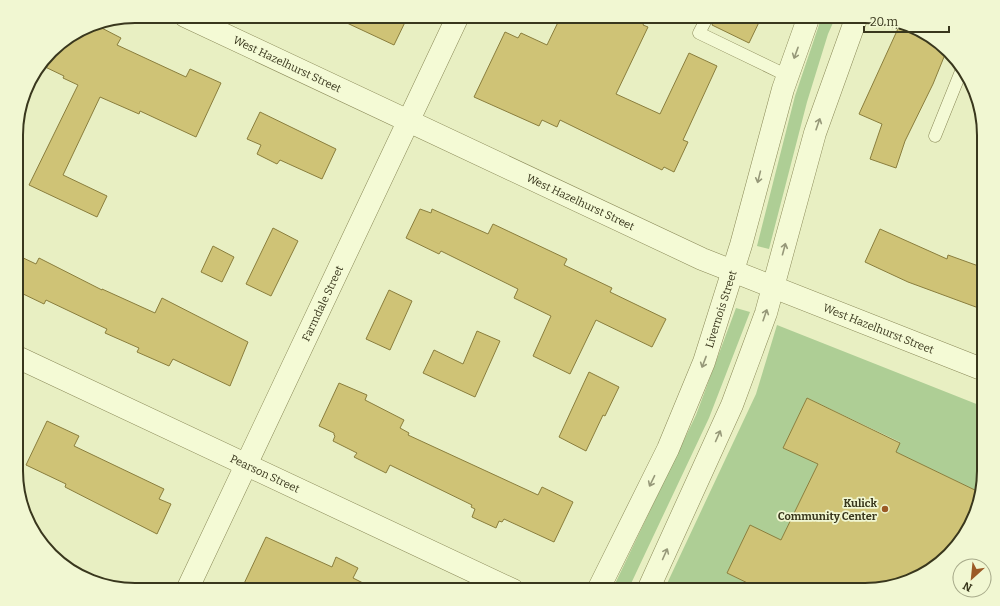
<svg xmlns="http://www.w3.org/2000/svg" width="1000" height="606" viewBox="0 0 1000 606" font-family="Bitter,serif">
	<rect width="100%" height="100%" fill="#e8efc2"/>
	<path fill="#aece95" d="M822 16H836L828 34 807 102 769 249 757 246 795 96Z
		M736 308 750 312 709 418 628 590H612L696 415Z
		M777 325 984 407V479L979 492 896 452 900 442 807 398 783 448 818 464 781 540 750 526 727 573 762 590H664L756 394Z"/>
	<path fill="#cfc376" stroke="#8a7e3d" d="M332 16H408L394 45Z
		M561 16H647L643 25 648 27 616 94 660 114 689 53 717 66 683 140 688 142 674 172 664 167 662 170 560 120 557 127 542 120 539 126 474 97 505 32 518 38 521 33 547 45Z
		M715 16H762L749 43 712 25Z
		M901 22 931 36 946 52 933 84 905 141 896 168 870 159 882 124 859 114Z
		M94 24 121 38 117 45 186 77 190 69 221 83 196 137 140 111 139 114 100 97 63 175 107 196 97 217 29 185 78 85 63 78 64 76 41 65 56 46 90 25Z
		M260 112 336 149 322 179 280 160 277 164 257 154 261 145 247 139Z
		M420 209 431 213 432 209 488 234 493 224 567 259 564 265 612 288 610 292 666 319 652 347 596 320 570 374 533 356 551 316 514 298 518 289 441 251 439 254 406 238Z
		M273 228 298 241 271 296 246 284Z
		M880 229 947 259 948 255 984 268V310L908 282 865 262Z
		M213 246 234 257 222 282 201 272Z
		M17 255 36 264 39 258 102 290V289L155 313 162 298 248 342 230 386 173 359 169 366 137 352 139 348 105 333 107 329 46 300 44 304 17 291Z
		M389 290 412 301 390 350 366 339Z
		M477 331 500 341 475 397 423 373 434 350 463 364Z
		M589 372 619 387 605 416 603 415 586 451 559 437Z
		M339 383 367 395 365 400 404 420 400 428 409 433 408 435 538 495 542 487 573 502 554 542 504 519 502 522 499 521 496 528 472 517 475 509 471 507 472 505 390 465 386 473 354 457 357 453 333 441 335 436 334 435V433L319 426Z
		M807 398 900 443 896 452 979 492 964 537 925 574 873 590H762L727 573 750 525 781 540 818 464 783 448Z
		M47 421 79 436 74 446 164 489 159 499 171 504 157 534 65 487 66 484 26 465Z
		M266 537 332 567 336 557 358 568 353 578 377 590H241Z"/>
	<g fill="none" stroke-linecap="round" stroke-linejoin="round">
		<g stroke="#8a8958" stroke-width="13">
			<path id="service" d="M708 16 699 33 788 76
				M935 136 962 69"/>
		</g>
		<g stroke="#8a8958" stroke-width="23">
			<g id="minor">
				<path id="s1" d="M185 16 702 259 984 370"/>
				<path id="s2" d="M17 357 513 590"/>
				<path id="s3" d="M187 590 458 16"/>
			</g>
		</g>
		<g stroke="#8a8958" stroke-width="23">
			<g id="tertiary">
				<path id="s4" d="M598 590 668 449 704 362 741 245 783 89 809 16"/>
				<path d="M648 590 732 405 766 313 815 133 857 16"/>
			</g>
		</g>
		<use href="#service" stroke="#f4fad5" stroke-width="12"/>
		<use href="#minor" stroke="#f4fad5" stroke-width="22"/>
		<use href="#tertiary" stroke="#f4fad5" stroke-width="22"/>
	</g>
	<defs><path id="oneway-shaft" d="M-6 0H5M1.5-3L5.5 0L1.5 3" fill="none" stroke-width="1.6" stroke-linecap="round" stroke-linejoin="round"/></defs>
	<g stroke="#969879">
		<use href="#oneway-shaft" transform="translate(796 53) rotate(110)"/>
		<use href="#oneway-shaft" transform="translate(818 124) rotate(-71)"/>
		<use href="#oneway-shaft" transform="translate(759 177) rotate(104)"/>
		<use href="#oneway-shaft" transform="translate(784 249) rotate(-75)"/>
		<use href="#oneway-shaft" transform="translate(765 315) rotate(-71)"/>
		<use href="#oneway-shaft" transform="translate(704 362) rotate(111)"/>
		<use href="#oneway-shaft" transform="translate(718 436) rotate(-66)"/>
		<use href="#oneway-shaft" transform="translate(652 481) rotate(116)"/>
		<use href="#oneway-shaft" transform="translate(665 554) rotate(-66)"/>
	</g>
	<circle fill="#9b5a26" stroke="#f1f7d2" stroke-width="1.5" cx="885" cy="509" r="4"/>
	<g text-anchor="middle" dominant-baseline="central" stroke-width="3.5" stroke-linejoin="round" paint-order="stroke">
		<g font-size="11" fill="#39371d" stroke="#f1f7d2">
			<text stroke="none"><textPath href="#s1" startOffset="113">West Hazelhurst Street</textPath></text>
			<text stroke="none"><textPath href="#s1" startOffset="437">West Hazelhurst Street</textPath></text>
			<text stroke="none"><textPath href="#s3" startOffset="317">Farmdale Street</textPath></text>
			<text stroke="none"><textPath href="#s4" startOffset="307">Livernois Street</textPath></text>
			<text stroke="none"><textPath href="#s1" startOffset="761">West Hazelhurst Street</textPath></text>
			<text stroke="none"><textPath href="#s2" startOffset="274">Pearson Street</textPath></text>
		</g>
		<g font-size="11" font-weight="bold" fill="#39371d" stroke="#f1f7d2" text-anchor="end">
			<text x="877" y="503">Kulick<tspan x="877" dy="13">Community Center</tspan></text>
		</g>
	</g>
	<path d="M0 0H1000V606H0ZM135 23H865A112 112 0 0 1 977 135V471A112 112 0 0 1 865 583H135A112 112 0 0 1 23 471V135A112 112 0 0 1 135 23Z" fill="#f1f7d2" fill-rule="evenodd"/>
	<path fill="none" stroke="#39371d" stroke-width="2" d="M135 23H865A112 112 0 0 1 977 135V471A112 112 0 0 1 865 583H135A112 112 0 0 1 23 471V135A112 112 0 0 1 135 23Z"/>
	<g transform="translate(972 578) rotate(207)"><circle r="19" fill="#f1f7d2" stroke="#a7aa8a"/>
	<path d="M0-3L7 15L0 10L-7 15Z" fill="#9b5a26"/>
	<text y="-6" font-size="11" font-weight="bold" text-anchor="middle" fill="#39371d">N</text>
	</g>
	<path d="M864 26v6h85v-6" fill="none" stroke="#39371d" stroke-width="2"/>
	<text x="870" y="26" font-size="12" fill="#39371d" stroke="#f1f7d2" stroke-width="3" paint-order="stroke">20 m</text>
</svg>
